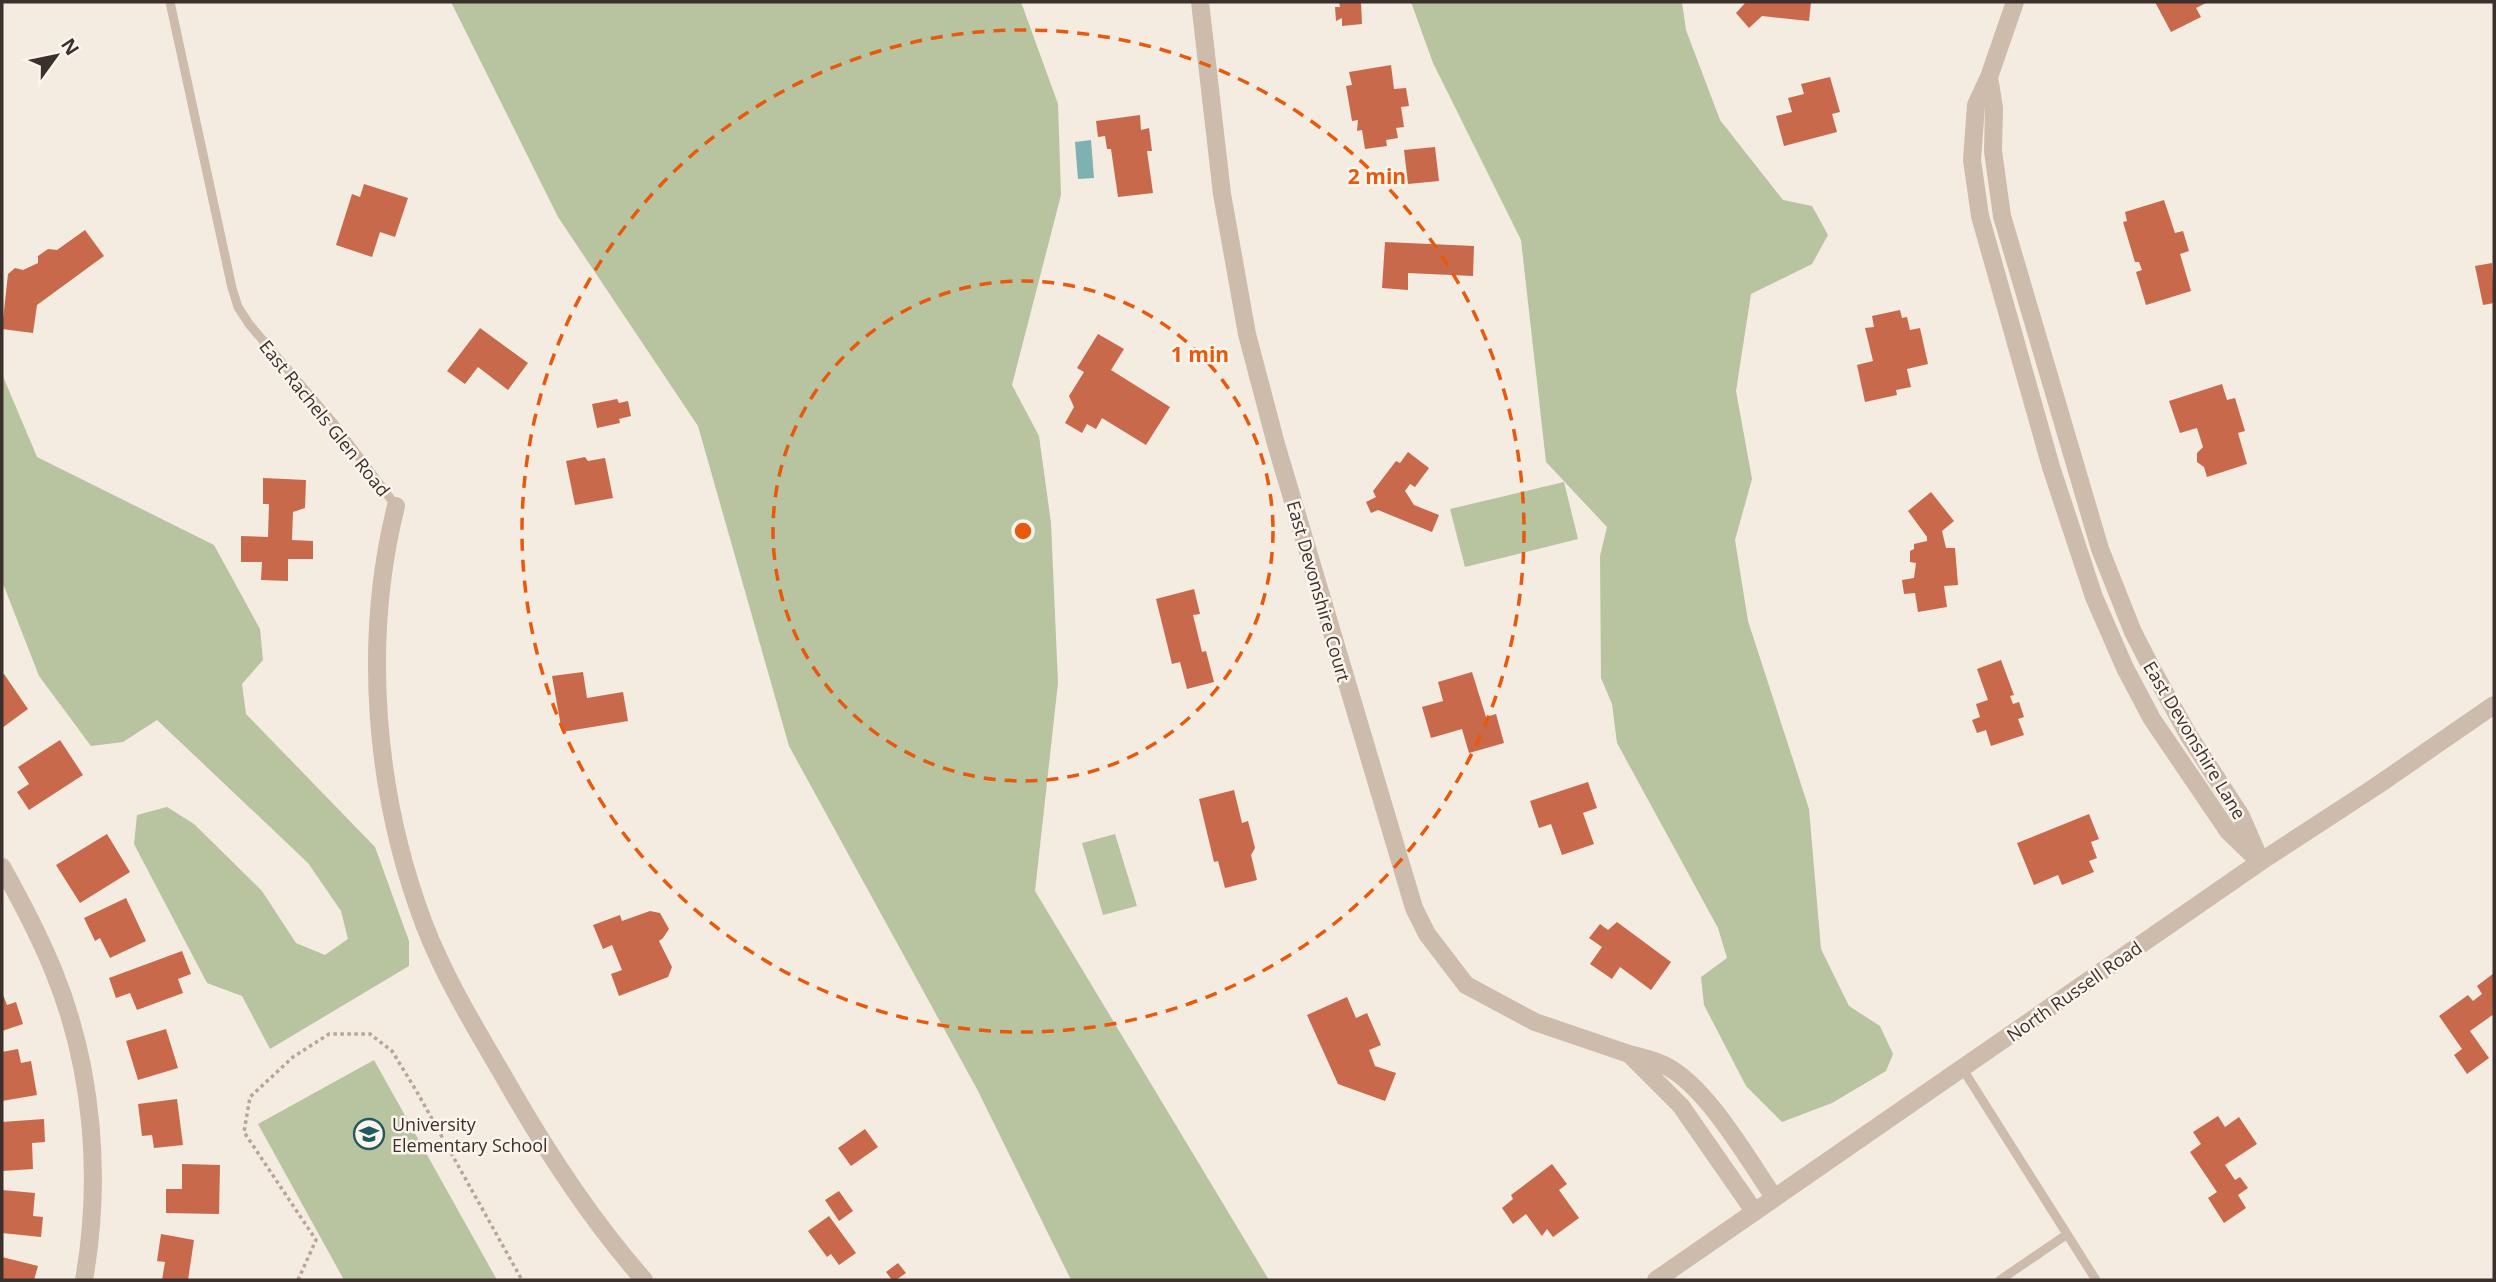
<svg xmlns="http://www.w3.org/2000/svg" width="2496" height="1282" viewBox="0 0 2496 1282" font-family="'Open Sans',sans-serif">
	<rect width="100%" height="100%" fill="#f4ebe1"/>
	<path fill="#b8c4a0" d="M451 2H1021L1058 104 1061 195 1012 385 1039 436 1051 523 1058 683 1035 891 1269 1280H1071L977 1089 789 746 698 426 558 217Z
		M1411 2H1682L1686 30 1720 120 1783 200 1812 206 1828 235 1812 264 1751 294 1736 391 1752 479 1735 540 1748 621 1809 809 1821 949 1849 1006 1880 1026 1893 1054 1886 1071 1832 1103 1782 1122 1746 1086 1704 1005 1701 977 1727 958 1718 928 1617 743 1612 704 1601 678 1600 556 1607 527 1546 462 1521 240 1433 63Z
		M2 374 37 457 214 545 260 629 263 660 242 684 246 714 375 847 409 941V966L270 1049 242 996 207 983 134 844 137 815 167 807 194 824 262 891 296 943 325 955 348 939 341 911 308 863 157 720 123 742 91 746 39 676 2 581Z
		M1564 482 1578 539 1465 567 1450 509Z
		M1115 834 1137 906 1103 915 1082 843Z
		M374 1060 497 1280H344L258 1124Z"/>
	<path fill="#7fb0b2" d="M1091 140 1094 178 1078 179 1075 142Z"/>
	<path fill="#c8694b" d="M1339 2H1361L1362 24 1342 26V18L1336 21 1335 7H1340Z
		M1746 2H1811L1809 21 1762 16 1749 28 1736 13Z
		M2155 2H2208L2196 8 2201 17 2171 32Z
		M1391 65 1394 89 1406 88 1409 106 1401 107 1404 127 1396 128 1398 138 1386 140 1387 146 1365 149 1362 130 1357 131 1358 120 1352 121 1346 86 1352 85 1349 72Z
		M1830 77 1840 112 1832 114 1837 132 1784 146 1776 116 1792 112 1788 98 1804 94 1801 84Z
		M1140 115 1141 130 1149 128 1152 151H1147L1153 193 1118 197 1111 149H1107L1105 136 1098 137 1096 121Z
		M1435 147 1439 181 1408 184 1404 150Z
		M364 184 408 198 395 237 380 232 372 257 336 245 352 194 360 197Z
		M2164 200 2175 233 2183 231 2189 251 2180 254 2191 291 2146 305 2136 272 2142 270 2139 262H2135L2123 222 2127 221 2125 212Z
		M85 230 104 256 37 305 33 333 2 329 8 274 15 268 23 270 38 263V256L48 249 57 250Z
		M1385 242 1474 246 1473 276 1408 273V290L1382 288Z
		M2492 263 2494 303 2483 305 2475 266Z
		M1900 310 1902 318 1907 317 1910 330 1920 328 1928 364 1907 369 1911 387 1896 390 1897 395 1865 402 1857 365 1873 361 1865 328 1874 327 1872 316Z
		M480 328 528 363 508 390 478 367 465 384 447 371Z
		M1098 334 1124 349 1111 370 1170 407 1146 445 1102 418 1096 429 1087 424 1082 433 1065 423 1074 407 1069 396 1084 372 1077 368Z
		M2222 384 2227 400 2235 398 2245 431 2238 433 2247 464 2207 477 2204 467 2197 462V453L2203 447 2197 428 2180 433 2169 401Z
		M617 399 619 403 628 401 631 416 619 419 620 423 597 428 592 404Z
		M1408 452 1429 468 1415 487 1410 484 1405 491 1414 505 1439 515 1432 532 1378 510 1371 513 1366 502 1376 497 1373 491 1396 461 1400 463Z
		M585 457 588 461 605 458 613 498 575 505 566 461Z
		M263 478 306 480 305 508 293 512 292 540 313 541V559H288V581L261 580 262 562H241V536L268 537 269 504H263Z
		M1931 492 1954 521 1942 531 1946 548H1955L1958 585 1944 586 1947 607 1918 612 1915 593 1904 594 1902 580 1914 578 1916 563 1910 562V551L1914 549V544L1927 541V537L1908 511Z
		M1194 589 1200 614 1193 615 1202 652 1206 651 1214 682 1187 689 1180 662 1172 664 1156 599Z
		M2001 660 2014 695 2010 696 2013 704 2019 702 2024 717 2018 719 2024 735 1991 746 1986 730 1977 733 1972 720 1980 717 1976 704 1988 700 1977 669Z
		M583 672 587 698 623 692 628 721 562 732 552 676Z
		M1472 672 1486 717 1496 714 1504 743 1469 753 1462 729 1431 738 1422 707 1443 701 1438 682Z
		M4 674 28 709 2 728V675Z
		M60 740 83 775 29 810 17 792 29 784 18 767Z
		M1588 782 1597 808 1583 813 1594 844 1562 855 1551 824 1539 828 1530 801Z
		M1234 790 1242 823 1248 821 1255 848 1251 855 1257 880 1225 888 1218 861 1214 862 1199 799Z
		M2089 814 2099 839 2091 842 2097 858 2089 861 2094 872 2062 885 2058 875 2034 885 2017 843Z
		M107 834 130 872 80 903 56 865Z
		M126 898 146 941 110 958 100 938 95 941 84 918Z
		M650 911 660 913 669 929 663 938 659 941 672 967 668 977 619 996 611 974 622 970 612 945 603 949 593 925 620 915 622 921Z
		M1617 922 1671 962 1651 990 1620 967 1612 979 1590 964 1602 947 1589 938 1600 924 1608 930Z
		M182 951 191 974 178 979 183 993 137 1010 130 993 116 998 109 978Z
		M2494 973V1014L2470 1031 2489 1058 2467 1074 2454 1055 2462 1049 2439 1016 2468 995 2473 1001 2482 994 2477 986Z
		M2 992 7 1005 16 1002 23 1024 2 1031Z
		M1347 997 1356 1018 1367 1013 1381 1045 1369 1050 1375 1066 1396 1073 1385 1101 1338 1084 1307 1015Z
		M166 1029 178 1068 138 1080 126 1041Z
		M18 1049 21 1063 31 1061 37 1095 2 1101V1052Z
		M177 1099 183 1145 154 1148 152 1135 142 1136 138 1104Z
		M2218 1116 2225 1127 2239 1117 2257 1144 2225 1165 2235 1180 2240 1177 2248 1188 2238 1195 2246 1208 2224 1223 2208 1198 2217 1192 2190 1152 2201 1144 2193 1132Z
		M44 1119 45 1142 32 1143 33 1169 2 1171V1122Z
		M865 1129 878 1147 851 1166 838 1148Z
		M182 1164 220 1165 219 1214 166 1213V1189H182Z
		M1552 1164 1567 1184 1559 1190 1579 1218 1553 1237 1547 1229 1542 1236 1526 1214 1513 1224 1502 1208 1513 1199 1511 1195Z
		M2 1190 35 1193 33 1216 43 1217 41 1237 2 1233Z
		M839 1191 853 1211 839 1221 825 1200Z
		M829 1216 856 1253 839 1265 831 1254 827 1257 808 1231Z
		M161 1234 194 1240 188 1280H162L165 1262 157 1261Z
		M2 1257 38 1266 34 1280H2Z
		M898 1263 906 1273 896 1280H892L886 1272Z"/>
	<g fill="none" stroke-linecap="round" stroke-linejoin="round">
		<path stroke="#b9a596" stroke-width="3.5" stroke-dasharray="3.5 3.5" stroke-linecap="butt" d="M298 1280 316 1240 244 1132 250 1097 293 1057 329 1034H370L392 1051 417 1092 522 1280"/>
		<path stroke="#cdbbac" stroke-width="9" d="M170 2 232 288 238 307 249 324 335 425 396 506
			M1962 1068 2096 1280
			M2000 1280 2066 1235"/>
		<path stroke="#cdbbac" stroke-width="18" d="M1200 2 1222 194 1247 334 1276 444 1414 908 1427 934 1466 985 1535 1022 1629 1054
			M2015 2 1989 77 1976 105 1972 160 1980 216 2051 467 2094 597 2125 668 2152 719 2228 831 2260 862
			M1989 77 1994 108 1993 151 2002 216 2100 549 2133 632 2152 669 2189 736 2241 816 2258 855
			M396 506C362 642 375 794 424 924 446 981 478 1032 508 1084 548 1154 591 1220 644 1280
			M2 867C21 901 39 935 54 972 93 1068 102 1178 84 1280
			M1754 1211 1681 1106 1629 1054C1642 1057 1655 1060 1666 1066 1707 1087 1747 1158 1774 1197
			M1656 1280 2260 862 2375 787 2494 705"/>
	</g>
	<g fill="none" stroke="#e8590c" stroke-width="3.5" stroke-dasharray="12 9">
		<circle cx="1023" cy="531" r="250"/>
		<circle cx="1023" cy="531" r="501"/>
	</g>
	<defs>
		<g id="school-ring" transform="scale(1.575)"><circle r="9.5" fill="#fbf5ee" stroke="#1f5a5e" stroke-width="1.5"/><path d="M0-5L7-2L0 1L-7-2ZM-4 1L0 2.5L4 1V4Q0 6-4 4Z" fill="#1f5a5e"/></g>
	</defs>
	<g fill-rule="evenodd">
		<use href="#school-ring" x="369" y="1134"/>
	</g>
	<g text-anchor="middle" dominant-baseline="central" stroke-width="5" stroke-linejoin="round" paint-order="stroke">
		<g font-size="18" fill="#3b302b" stroke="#fbf5ee">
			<text transform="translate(325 418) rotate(51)">East Rachels Glen Road</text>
			<text transform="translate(1319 591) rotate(74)">East Devonshire Court</text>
			<text transform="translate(2195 740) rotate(59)">East Devonshire Lane</text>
			<text transform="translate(2074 991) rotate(-35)">North Russell Road</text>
		</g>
		<g font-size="18" fill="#3b302b" stroke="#fbf5ee" text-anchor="start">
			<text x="392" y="1124">University<tspan x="392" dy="21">Elementary School</tspan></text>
		</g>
	</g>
	<circle cx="1023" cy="531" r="10" fill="#e8590c" stroke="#fbf5ee" stroke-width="3.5"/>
	<g font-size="21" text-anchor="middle" font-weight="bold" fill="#e8590c" stroke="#fbf5ee" stroke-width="5" stroke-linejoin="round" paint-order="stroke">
		<text x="1377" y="184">2 min</text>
		<text x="1200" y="362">1 min</text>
	</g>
	<rect width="2496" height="1282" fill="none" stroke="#3b302b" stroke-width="7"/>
	<g transform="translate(56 56) rotate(57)" stroke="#fbf5ee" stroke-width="5" paint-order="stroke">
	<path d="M0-5L12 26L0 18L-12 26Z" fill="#3b302b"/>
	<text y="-10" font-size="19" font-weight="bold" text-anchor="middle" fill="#3b302b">N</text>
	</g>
</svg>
